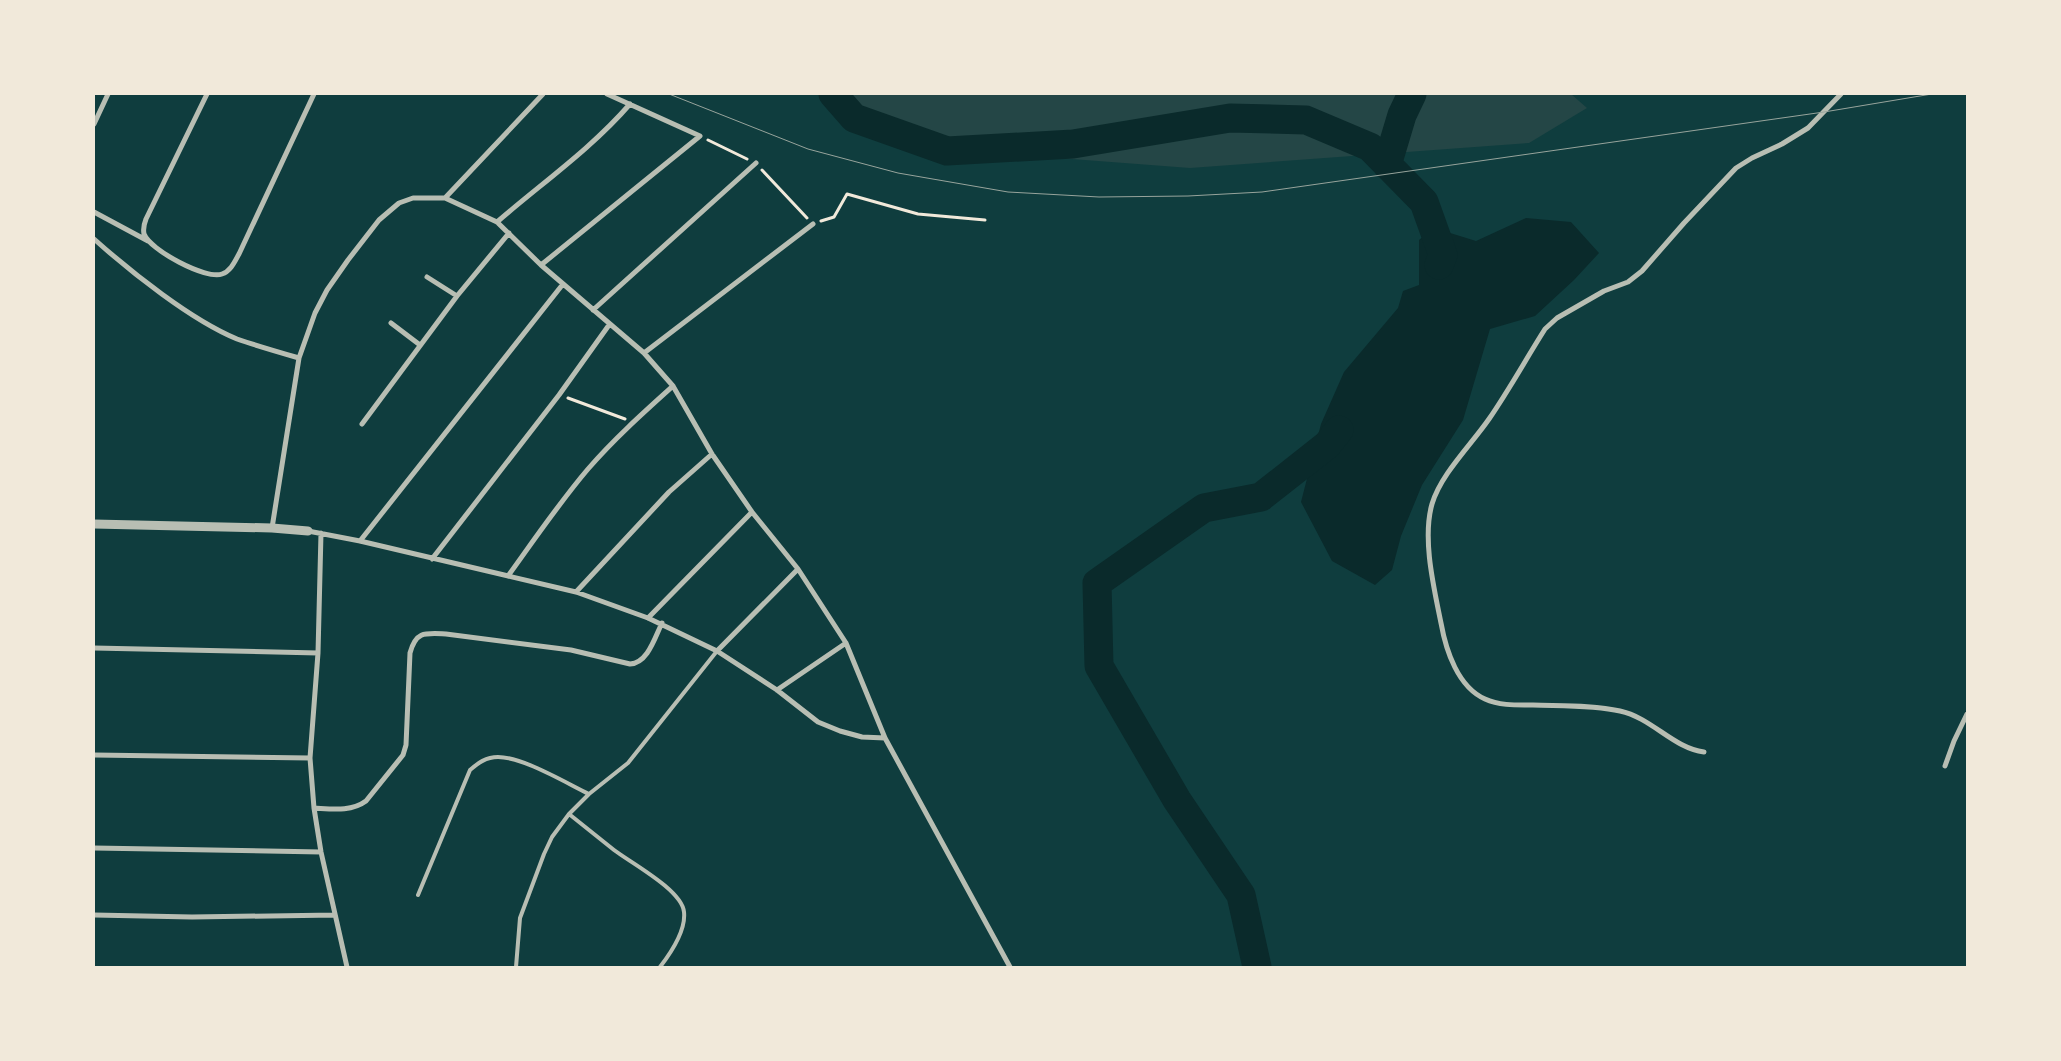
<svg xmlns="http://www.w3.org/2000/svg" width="2061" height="1061" viewBox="0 0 2061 1061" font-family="Mulish,sans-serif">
	<rect width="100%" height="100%" fill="#0f3d3e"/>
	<path fill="#244646" d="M831 94H1571L1587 108 1529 143 1190 168 903 146Z"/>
	<path fill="#0a2a2b" d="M1526 218 1571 222 1599 253 1574 280 1535 316 1490 329 1463 420 1422 485 1401 536 1392 570 1375 585 1332 561 1301 502 1321 424 1344 372 1398 308 1403 291 1419 285V240L1441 221 1447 232 1476 241Z"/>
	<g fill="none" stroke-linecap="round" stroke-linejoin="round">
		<path stroke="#0a2a2b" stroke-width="29" d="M833 94 854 118 947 151 1073 144 1230 118 1306 120 1370 147 1424 202 1443 255 1439 265
			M1387 165 1402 115 1412 94
			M1257 967 1241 895 1177 800 1099 666 1097 583 1204 508 1261 497 1327 445 1339 430"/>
		<path stroke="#f1e9da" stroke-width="3" d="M708 140 747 159
			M762 170 807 218
			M821 221 834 217 847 194 918 214 985 220
			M568 398 625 419"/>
		<path stroke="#b8beb3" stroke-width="4" d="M569 814C584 826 599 838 614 850 631 863 682 890 684 912 686 930 670 954 660 967
			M418 895 470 770C478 763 486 757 498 757 523 757 566 783 589 794
			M516 967 520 918 544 854 552 837 569 814 589 794 628 763 717 651"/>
		<path stroke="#b8beb3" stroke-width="5" d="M207 94 146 219C144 224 143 229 144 234 150 250 206 280 222 274 231 271 235 261 239 254L314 94
			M94 124 108 94
			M445 198 543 94
			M94 212 148 241
			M497 222C542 183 591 149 630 104
			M94 239C131 272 191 320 237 339 257 346 278 352 299 358
			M541 265 700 136 607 94
			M427 277 457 296
			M593 310 756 163
			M391 323 420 345
			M644 353 813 224
			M362 424 457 296 509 233
			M272 528 299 358 315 313 327 290 348 260 379 220 399 203 413 198H445L497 222 541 265 644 353 673 386 712 454 752 512 798 569 846 643 885 738 1010 967
			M308 531 360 541 576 592 648 618 717 651 777 690 818 722 840 731 862 737 885 738
			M321 533 318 653 310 758 314 808 321 852 347 967
			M360 541 563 284
			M432 559 559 395 609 325
			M508 576C534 540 559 503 588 469 614 439 643 413 673 386
			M576 592 669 492 712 454
			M648 618 752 512
			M94 648 318 653
			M717 651 798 569
			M777 690 846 643
			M1704 752C1673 748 1652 718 1620 711 1594 705 1561 706 1533 705 1518 705 1500 706 1485 699 1458 687 1446 651 1441 623 1434 588 1422 539 1432 504 1441 474 1471 445 1489 419 1509 390 1526 359 1545 329L1557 318 1604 291 1628 282 1642 271 1684 223 1736 168 1752 158 1782 144 1808 128 1841 94
			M94 755 310 758
			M1945 766 1954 741 1967 714
			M314 808C332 809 351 812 366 801L403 755 406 745 410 653C416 631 425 633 446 634L571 650 630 664C648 663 655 637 662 623
			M94 848 321 852
			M94 915 192 917 335 915"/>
		<path stroke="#b8beb3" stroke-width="9" d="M94 524 272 528 308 531"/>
		<path stroke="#97a49c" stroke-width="1" d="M669 94 808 149 898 173 1008 192 1099 197 1188 196 1262 192 1824 112 1932 94"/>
	</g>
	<rect width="2061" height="1061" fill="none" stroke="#f1e9da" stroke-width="190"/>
</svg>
